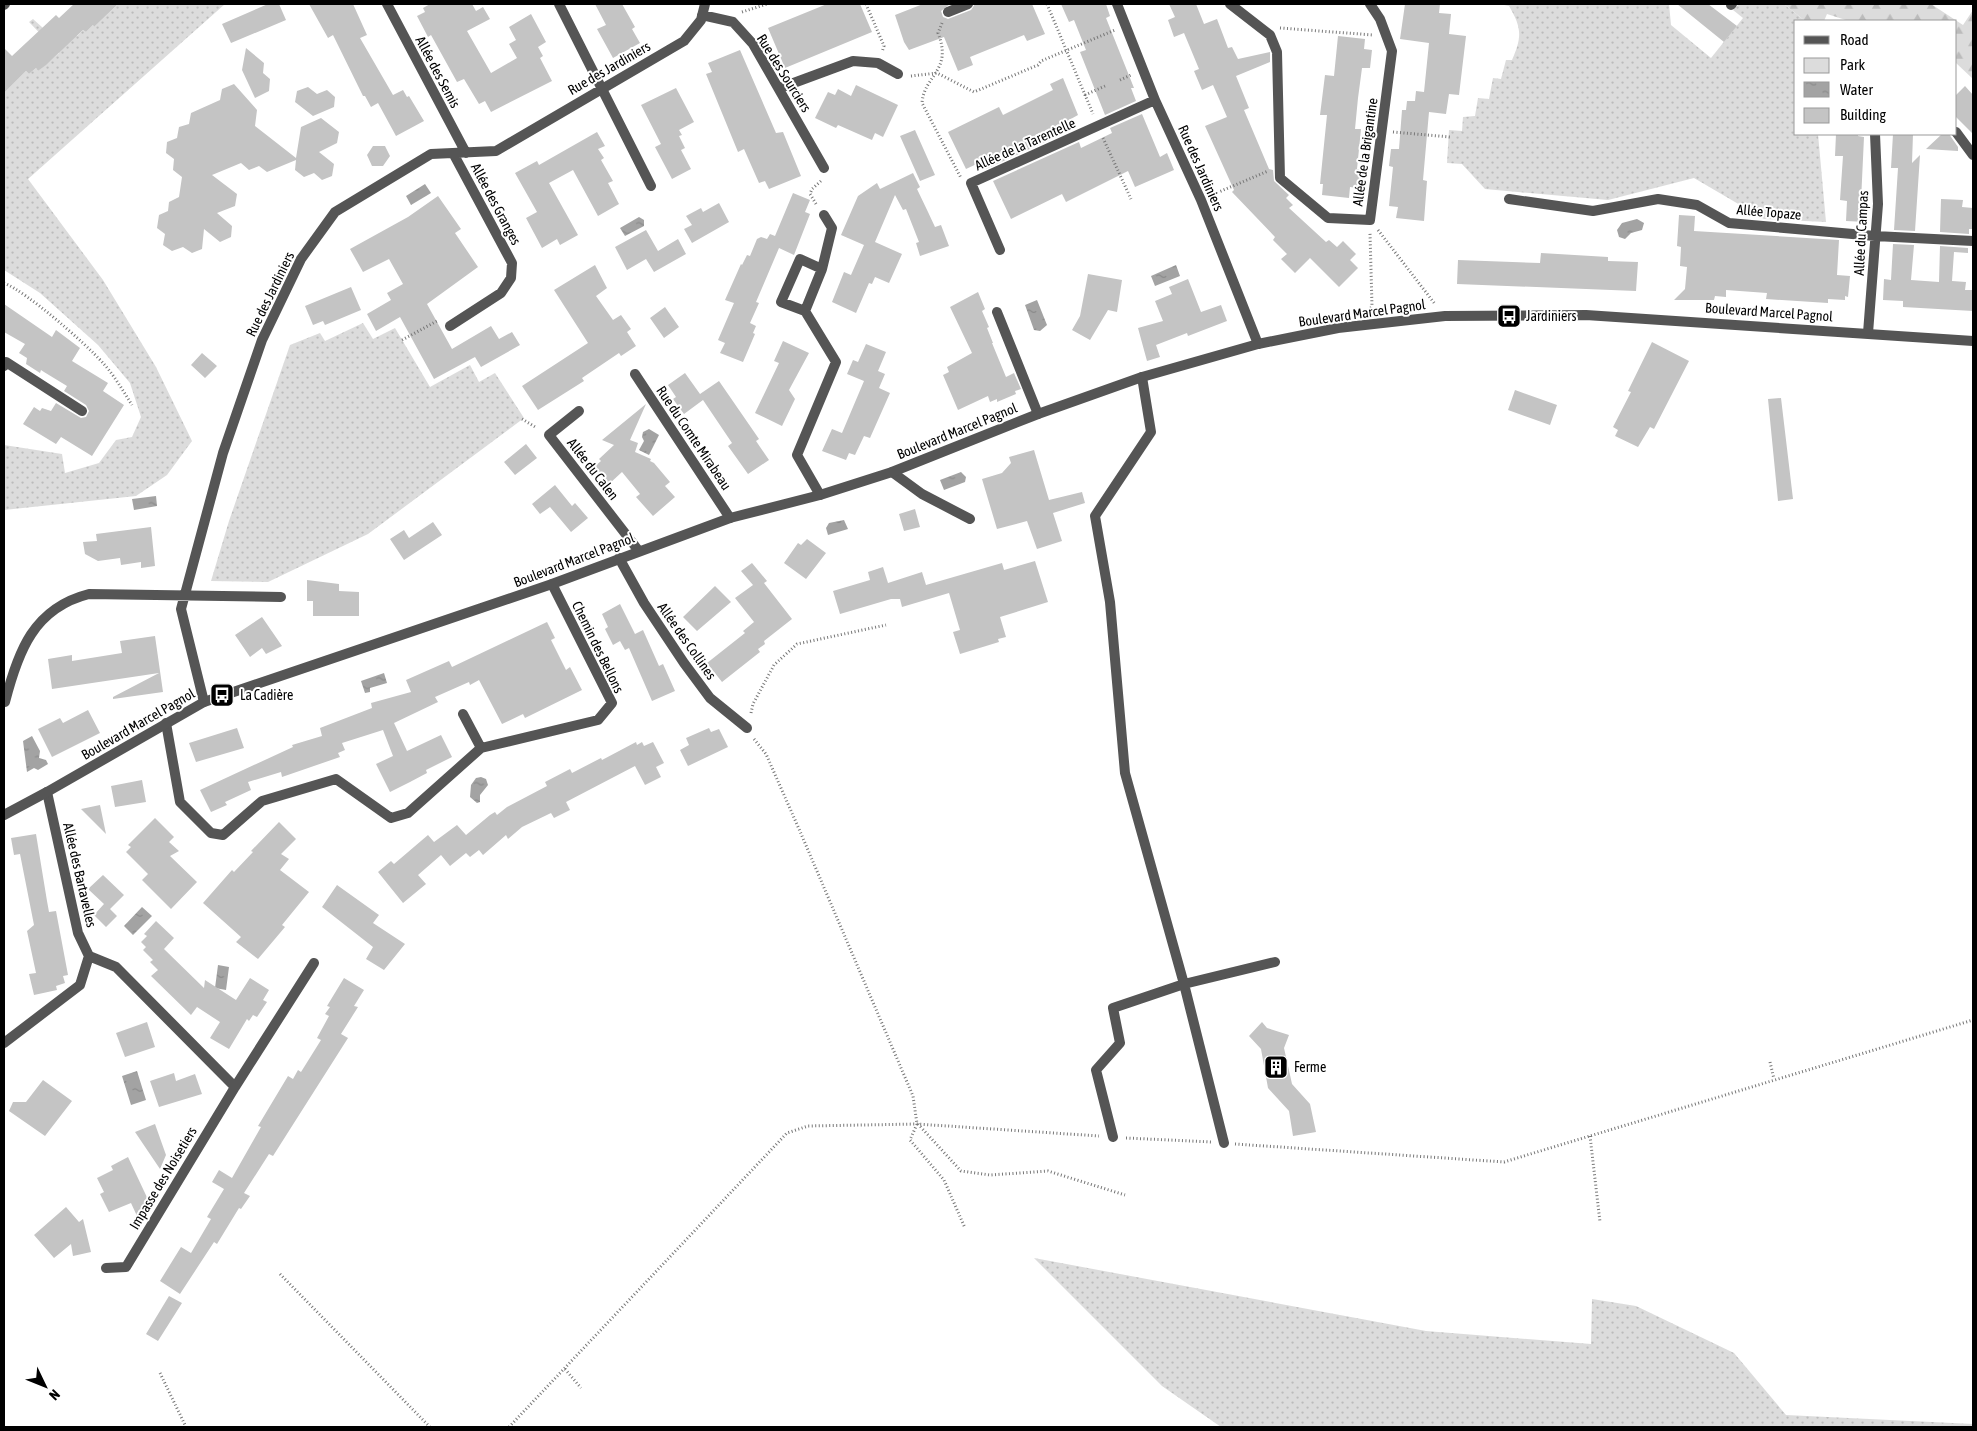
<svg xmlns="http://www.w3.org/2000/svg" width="1977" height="1431" viewBox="0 0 1977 1431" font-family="'Asap Condensed',sans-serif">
	<defs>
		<pattern id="green-dots" width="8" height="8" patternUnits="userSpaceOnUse" patternTransform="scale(1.25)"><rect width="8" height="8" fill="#dcdcdc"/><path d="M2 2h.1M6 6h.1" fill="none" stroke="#bbb" stroke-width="1.8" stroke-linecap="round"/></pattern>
		<pattern id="forest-firs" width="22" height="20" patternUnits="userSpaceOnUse" patternTransform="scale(1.25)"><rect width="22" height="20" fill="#dcdcdc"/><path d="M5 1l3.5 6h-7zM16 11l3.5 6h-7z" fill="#bbb"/></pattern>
		<pattern id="water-ripples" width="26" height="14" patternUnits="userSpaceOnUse" patternTransform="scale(1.25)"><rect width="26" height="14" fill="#a3a3a3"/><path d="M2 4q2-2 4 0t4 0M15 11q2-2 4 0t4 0" fill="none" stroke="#8b8b8b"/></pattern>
	</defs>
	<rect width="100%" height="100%" fill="#fff"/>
	<path fill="url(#green-dots)" d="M118 4H225L28 179 103 280 156 367 192 441 167 475 136 496 4 510V445L62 454 65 473 99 463 116 440 132 437 141 417 130 383 98 345 40 293 4 270V93L26 71 29 74 36 68 38 71 59 53 29 22 33 19 43 28 73 33 77 36 83 30 86 32 93 25 94 27Z
		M1499 4H1669L1671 25 1711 58 1743 18 1733 10 1739 4H1784L1805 21H1796V134H1818L1826 222 1764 219 1694 178 1608 200 1485 189 1462 164 1447 163 1449 130 1462 131 1463 117 1475 116 1478 98 1489 99 1493 78 1501 79 1506 60H1512C1522 37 1522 28 1509 6Z
		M363 323 373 339 395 328 430 387 470 365 479 382 495 373 524 418 368 534 268 582 211 581 229 521 290 345 320 333 325 341Z
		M1034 1258 1426 1331 1591 1344 1592 1299 1636 1306 1734 1353 1786 1415 1973 1424V1427H1221L1162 1386Z"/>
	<path fill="url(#forest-firs)" d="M1784 4H1931L1963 25 1973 10V79L1956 63V21H1849L1827 14 1824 21H1805Z"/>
	<path fill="url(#water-ripples)" d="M425 184 431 193 411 205 406 196Z
		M639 217 644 220V226L625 236 620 228Z
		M1637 219 1644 223 1642 230 1631 233 1625 239 1619 237 1617 230 1622 223Z
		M1176 265 1180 276 1155 286 1151 276Z
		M1037 300 1047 325 1040 331 1034 330 1025 305Z
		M649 429 659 435 649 455 639 450 644 441 642 437 643 432Z
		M961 472 966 477 965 482 944 490 940 480Z
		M156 496 157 506 134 510 132 499Z
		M844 520 848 529 828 535 826 528 829 523Z
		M384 673 387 683 370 688V692L365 693 361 681Z
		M32 736 40 751 39 758 46 760 48 764 38 770 34 768 27 772 23 741Z
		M481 777 486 779 488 785 480 795V802L477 803 470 797 471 785 476 778Z
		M142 907 152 916 133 935 124 926Z
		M218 965 229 967 226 990 215 988Z
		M137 1071 146 1100 131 1105 122 1076Z"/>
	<path fill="#c4c4c4" d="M74 4H118L94 27 93 25 86 32 83 30 46 65 38 71 36 68 29 74 26 71 4 93V48L12 56 56 15 59 18Z
		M268 4H279L286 20 231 43 222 24Z
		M309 4H353L367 35 360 38 393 95 403 90 407 97 409 96 424 121 396 136 378 103 371 107 365 96H363L333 35 328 38Z
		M430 4H472L476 11 483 7 490 19 467 31 491 73 517 58 509 44 516 40 509 27 531 14 546 42 538 47 543 56 540 58 552 81 491 112 485 101 479 104 464 79 457 82 431 35 428 37 417 16 425 12 423 8Z
		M595 4H622L635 27 632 29 640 43 613 58 597 29 606 25Z
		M827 4H860L872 32 785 68 768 28Z
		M923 4H950L941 11 943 17 948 19 971 10 975 4H1032L1045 34 1027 41 1024 35 970 57 973 65 958 71 944 37 909 50 904 42 895 15Z
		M1061 4H1106L1110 16 1106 18 1134 88H1131L1136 101 1105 115 1080 52 1086 50 1074 20 1069 22Z
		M1169 4H1196L1204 24 1217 19 1228 48 1232 47 1238 59 1270 52V62L1236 76 1249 108 1244 110 1269 169 1273 170 1274 181 1289 195 1286 198 1293 205 1289 208 1326 242 1329 240 1337 247 1343 241 1356 254 1350 260 1358 268 1339 287 1310 258 1295 273 1281 259 1287 254 1273 240 1275 237 1232 192 1234 190 1205 126 1227 117 1213 85 1202 90 1194 71 1199 69 1184 33 1174 37 1168 20 1175 17Z
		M1405 4H1440L1439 13 1451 14 1449 34 1466 36 1459 95 1449 94 1446 114 1429 112 1423 180 1427 181 1424 221 1396 218 1398 207 1389 206 1393 167 1389 166 1391 149H1399L1402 110H1406L1407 101H1415L1416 91 1424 92 1429 43 1400 39Z
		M1677 4H1708L1737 26 1724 42Z
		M1338 36 1365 39 1364 49 1372 50 1370 68H1362L1358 98 1355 129H1361L1357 169H1361L1358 188 1350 187 1349 198 1322 195 1323 184H1320L1327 115H1320L1325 75 1334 76Z
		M246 48 264 63 263 73 270 79 269 91 255 98 242 70Z
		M740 50 776 133 783 132 801 176 769 189 765 181 759 183 744 149 738 152 706 74 712 72 708 63Z
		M1063 78 1078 115 1069 120 1073 129 986 169 983 161 966 169 948 132 999 107 1003 115 1053 90 1050 84Z
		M234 84 257 110 255 126 296 158 301 127 321 118 339 132 337 143 319 152 334 164 332 176 322 180 314 173 304 177 295 170 296 160 267 172 259 166 249 170 241 163 212 175 237 194 235 206 217 213 232 226 231 237 220 242 204 229 202 249 192 253 183 247 172 251 163 245 165 234 157 228 159 215 168 211 169 202 179 197 182 177 173 170 174 159 166 153 167 142 177 138 179 127 189 124 191 113 220 100 222 89Z
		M856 85 898 105 883 137 875 133 872 140 838 125 836 128 815 118 828 92 835 95 838 89 851 96Z
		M1965 86 1973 95V134L1956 117V95Z
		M308 87 317 94 327 90 335 97 334 107 313 116 295 102 297 91Z
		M676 88 694 122 679 130 682 135 679 136 685 148 681 150 691 169 672 179 655 147 661 144 641 105Z
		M1142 114 1160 157 1167 153 1174 170 1135 187 1128 171 1066 202 1062 194 1011 219 993 181 1079 142 1081 148 1112 133 1110 128Z
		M915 130 935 175 920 181 900 136Z
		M597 132 605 146 598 149 604 158 601 160 613 181 608 183 619 204 598 216 573 170 549 183 578 235 560 245 557 239 542 248 526 218 537 212 515 173 537 161 539 165Z
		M1836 134H1858V136L1864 137 1861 201H1867L1866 222 1846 221 1847 201 1840 200 1843 156H1835Z
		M1893 134H1913L1912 163 1920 155 1915 231 1894 230 1898 168H1891Z
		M1942 134H1949L1958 147V151L1926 149Z
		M373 146H385L390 156 383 166H372L367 155Z
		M913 173 920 187 917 189 928 212 935 227 941 225 949 246 920 256 916 243 919 242 906 209 903 210 895 195 875 242 902 254 889 283 875 277 872 284 869 283 856 313 832 302 844 272 851 275 864 245 841 235 858 196 877 183 880 189Z
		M793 193 810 200 805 212 810 214 794 255 779 248 756 302 759 303 750 323 756 326 753 333 755 334 743 362 720 353 725 343 718 340 734 303 725 300 741 264 742 265 747 255 750 256 757 239 761 237 767 239 770 234 775 236Z
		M438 196 461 229 455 233 478 267 427 304 452 349 491 326 499 339 512 332 520 345 481 367 475 357 434 379 400 317 376 331 367 314 391 300 387 293 403 284 389 259 363 272 350 249 408 217Z
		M1941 199 1963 200 1962 207 1973 208V229H1969V234L1940 232Z
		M719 203 729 222 692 243 684 229 692 225 686 216 701 208 703 212Z
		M1679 215 1695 216 1694 231 1839 240 1837 275 1850 276 1848 297 1845 296V300L1828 299V303L1766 299 1767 293 1726 290V297L1715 296 1714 300H1674L1685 289 1687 267 1680 266 1681 247 1677 246Z
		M646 230 658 251 678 239 686 254 654 272 646 259 627 270 615 247Z
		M1893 244 1914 245 1911 280 1939 282 1940 246 1968 248V253L1954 252 1952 281 1966 282 1965 290H1973V311L1903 307V301L1883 300 1884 279 1891 280Z
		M1541 253 1608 257V261L1638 262 1636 291 1457 284 1458 260 1540 263Z
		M595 265 607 288 596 296 613 320 621 315 631 329 627 332 636 346 621 356 619 353 582 378 584 381 538 410 522 386 588 343 554 290Z
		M1088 274 1122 280 1117 312 1108 310 1090 340 1072 330 1080 316Z
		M1188 279 1201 312 1221 305 1227 321 1188 336 1187 333 1156 345 1160 357 1147 361 1138 328 1163 321 1155 301 1172 294 1169 287Z
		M351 287 361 310 325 325 323 321 313 325 305 306Z
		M978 292 985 309 982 311 989 327 987 328 993 343H992L1006 377 1014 373 1021 389 1015 391 1016 394 997 402V399L990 402 988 396 958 410 943 375 949 372 947 367 972 353 950 307Z
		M4 304 52 337 56 330 80 348 72 361 108 383 103 391 124 405 92 456 61 437 56 444 23 424 34 407 40 411 42 408 51 411 56 403 81 418 86 417 89 411 86 405 64 391 67 386 44 372 41 370 40 373 26 364 27 358 19 353 25 344 4 332Z
		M665 307 679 327 664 338 650 318Z
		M783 341 809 353 789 390 795 399 782 426 755 413 779 363 774 361Z
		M1652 342 1689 361 1654 429 1650 427 1638 447 1615 436 1618 430 1613 427 1631 392 1628 391Z
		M866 344 886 352 878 371 885 374 879 388 890 393 870 438 864 436 855 455 849 453 846 460 822 451 832 429 842 433 864 381 847 374 853 360 858 362Z
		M202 353 217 366 205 378 191 365Z
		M685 373 700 394 719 381 759 439 756 441 769 460 748 474 728 446 732 443 703 400 684 414 673 399 676 397 668 385Z
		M1515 390 1557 405 1550 425 1508 410Z
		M1781 398 1793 499 1778 501 1768 399Z
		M646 404 630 440 638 443 635 452 651 459 650 461 654 463 670 482 665 486 675 497 653 516 636 497 640 494 622 472 609 484 594 467 601 461 599 459 614 445 602 440Z
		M526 444 537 458 515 475 504 462Z
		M1034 450 1049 500 1082 492 1085 503 1053 513 1062 541 1037 549 1027 521 997 529 982 479 1002 473 1011 463 1009 457Z
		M555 485 572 506 575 503 588 518 571 532 550 507 540 514 532 504Z
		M915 509 920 527 904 531 899 514Z
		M433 522 442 535 404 560 390 539 404 530 409 538Z
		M151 527 155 566 141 568V562L121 565 120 558 98 561 85 554 83 542 97 541 96 534Z
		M807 539 826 553 806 579 784 563 798 543 801 545Z
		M1035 561 1048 602 1000 617 1006 637 998 639 999 642 960 654 953 632 960 630 949 593 902 607 900 599H891L840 614 833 591 870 580 868 572 883 567 888 583 922 572 926 585 1002 563 1004 570Z
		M752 563 767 581 764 583 792 619 764 641 765 644 758 649 760 652 722 682 707 663 745 633 743 631 754 622 735 598 753 585 741 571Z
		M307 580 339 584V591L359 592V616H313V601H307Z
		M715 586 731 602 697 631 683 617Z
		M620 604 635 634 643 630 659 666 663 664 675 691 652 701 629 648 625 650 620 641 613 645 605 629 608 627 602 614Z
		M262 617 282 646 266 654 262 648 250 657 235 635Z
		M547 622 555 638 551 640 566 670 570 667 582 690 525 718 523 714 502 724 479 680 470 685 469 682 435 697 438 702 394 723 407 751 441 735 452 757 426 770 427 773 410 782 390 792 376 764 393 756 383 730 342 743 345 750 338 753 340 757 282 777 281 772 248 782 251 790 225 802 227 805 211 812 200 790 293 747 292 745 322 736 320 728 372 708 371 703 411 692 406 680 449 661 452 667Z
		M155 636 163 692 113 699V697L159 673 52 689 48 659 72 655V661L122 653 120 641Z
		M88 710 100 733 52 757 38 729 60 718 63 723Z
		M237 728 244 748 196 762 189 743Z
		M709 728 711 732 719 729 728 747 688 766 680 750 689 745 686 738Z
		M636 742 637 745 642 742 644 746 653 742 664 763 656 767 661 777 645 785 635 766 566 802 570 810 554 818 551 813 522 827 508 839 506 835 483 855 479 850 470 857 466 853 450 866 441 855 418 875 426 884 403 903 378 872 391 861 394 864 428 835 434 842 457 825 466 835 490 815 495 812 497 815 507 807 547 786 545 782 570 769 572 773 601 758 602 760Z
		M142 780 146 802 115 807 111 786Z
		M100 805 106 834 81 809Z
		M155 818 174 837 169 842 179 851 170 856 197 882 171 909 142 880 148 874 126 852 131 847 128 845Z
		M279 822 296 839 281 854 289 859 280 870 309 892 282 925 285 927 258 959 236 942 241 937 203 903 232 870 234 872 253 852 251 851Z
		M36 834 47 901 49 912 56 911 68 975 63 976 65 983 56 986 57 990 34 995 29 974 36 973 27 931 34 925 20 854 14 855 11 838Z
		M103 875 124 895 110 909 117 916 106 927 94 915 104 904 88 889Z
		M337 885 379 915 373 923 405 944 384 970 366 959 373 947 322 907Z
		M156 921 174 938 164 949 204 988 205 980 236 1000 250 978 269 990 263 1000 267 1002 257 1017 253 1015 249 1021 247 1019 229 1049 210 1038 220 1022 197 1007 191 1015 151 976 158 970 150 962 153 960 143 950 146 947 141 942 147 936 144 934Z
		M344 978 364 990 354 1006 358 1007 341 1034 348 1038 273 1156 269 1154 244 1193 250 1196 241 1209 239 1208 217 1244 214 1242 180 1294 160 1281 181 1247 191 1253 211 1219 207 1217 224 1189 212 1182 219 1170 232 1178 261 1127 258 1126 288 1076 293 1079 298 1070 301 1072 321 1040 317 1038 329 1016 325 1014 330 1007 327 1006Z
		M147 1022 155 1047 125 1057 116 1033Z
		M1262 1022 1267 1028 1289 1035 1284 1048 1292 1084 1310 1104 1316 1132 1293 1136 1289 1111 1268 1088 1261 1049 1249 1036Z
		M174 1073 176 1081 195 1074 202 1094 159 1107 150 1081Z
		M43 1080 72 1101 45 1136 9 1111 13 1102H26Z
		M155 1124 166 1155 160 1169 135 1132Z
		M128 1157 152 1208 137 1216 131 1203 109 1212 100 1194 104 1192 97 1178 113 1170 111 1166Z
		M66 1207 79 1222 83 1219 91 1252 73 1256 71 1244 54 1258 34 1235Z
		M169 1296 182 1303 158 1341 146 1334Z"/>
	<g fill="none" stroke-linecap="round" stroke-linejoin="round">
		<path stroke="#777" stroke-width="3" stroke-dasharray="1 2.5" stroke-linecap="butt" d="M866 4 884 46 882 52
			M1047 4 1093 114
			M742 12 767 4
			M942 23 938 33C953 71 924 75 922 103L961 178
			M1280 28 1373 35
			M911 76 937 73 974 92 1038 65 1041 61 1115 30
			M1120 80 1131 75
			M1085 95 1105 86
			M1393 132 1450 137
			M1103 138 1131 199
			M1214 194 1268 171
			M816 204 810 194 812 189 822 180
			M1378 230 1435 304
			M4 283C27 292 85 343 103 363 114 375 123 391 132 405
			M1369 311 1372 306 1370 233
			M402 340 437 321
			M522 419 537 428
			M751 713 753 704 774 665 797 644 886 625
			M754 739 766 754 799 829 913 1096 917 1124 910 1140 944 1180 965 1228
			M1770 1062 1774 1079
			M918 1124 961 1171 990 1175 1048 1171 1125 1195
			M1590 1136 1600 1222
			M1126 1138 1212 1142
			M1235 1144 1504 1162 1973 1020
			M280 1274 430 1427
			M565 1369 581 1388
			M160 1373 186 1427
			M509 1427 787 1133 808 1126 917 1124 1099 1136"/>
		<path stroke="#555" stroke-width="10" d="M1142 377 1151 432 1095 516 1110 602 1125 773 1184 984 1224 1143
			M1113 1137 1096 1070 1120 1043 1113 1008 1184 984 1275 962"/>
		<path stroke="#555" stroke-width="10" d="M387 4 466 153
			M559 4 651 186
			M1117 4 1155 100 1201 200 1258 344
			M1230 4 1270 35 1277 52 1280 178 1328 218 1370 220 1392 51 1380 19 1370 4
			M4 5 5 4
			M1731 5 1732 4
			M948 12 968 4
			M702 15 733 22 753 44 824 168
			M780 88 853 61 878 63 898 74
			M1956 132 1973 155
			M1509 199 1593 211 1658 199 1697 205 1729 223 1875 236 1973 241
			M1000 250 971 183 1155 100
			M805 311 781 302 800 259 822 269
			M997 312 1038 414
			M450 326 501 293 511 278 512 263 453 153
			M1868 333 1878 204 1875 134
			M4 366 6 362 82 411
			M635 374 730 518
			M579 411 549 435 638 550
			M892 472 922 494 970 519
			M820 495 797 455 836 362 805 311 822 269 832 228 824 215
			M619 558 644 603 684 663 710 698 747 728
			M5 702C18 651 34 608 89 594L281 597
			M204 702 181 609 223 453 262 340 301 259 335 212 431 154 496 151 684 41 701 20 705 4
			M463 714 481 748
			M166 723 180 802 211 833 223 835 262 801 336 779 391 818 408 813 481 748 598 720 612 703 552 584
			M89 956 116 967 235 1087 126 1267 106 1268
			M4 1043 80 985 89 956 78 933 47 792
			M235 1087 314 963"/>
		<path stroke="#555" stroke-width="10" d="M4 815 47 792 204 702 552 584 730 518 820 495 892 472 1038 414 1142 377 1258 344 1338 328 1445 316 1586 315 1973 341"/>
	</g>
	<defs>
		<g id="bus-square" transform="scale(1.25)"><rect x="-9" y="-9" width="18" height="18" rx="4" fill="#000" stroke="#fff"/><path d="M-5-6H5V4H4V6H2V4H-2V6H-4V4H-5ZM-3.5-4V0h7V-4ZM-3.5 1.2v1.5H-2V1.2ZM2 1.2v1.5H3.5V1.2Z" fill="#fff"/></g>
		<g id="building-square" transform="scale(1.25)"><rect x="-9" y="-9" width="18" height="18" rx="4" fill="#000" stroke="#fff"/><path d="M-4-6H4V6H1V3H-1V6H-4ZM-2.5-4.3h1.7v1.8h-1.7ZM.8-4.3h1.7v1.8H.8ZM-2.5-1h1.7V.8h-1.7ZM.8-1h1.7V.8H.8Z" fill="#fff"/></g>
	</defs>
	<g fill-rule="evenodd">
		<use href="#bus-square" x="1509" y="316"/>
		<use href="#bus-square" x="222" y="695"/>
		<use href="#building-square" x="1276" y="1067"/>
	</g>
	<g text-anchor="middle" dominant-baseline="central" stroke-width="4" stroke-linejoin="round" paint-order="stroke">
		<g font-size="14" fill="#000" stroke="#fff">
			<text transform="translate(609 68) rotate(-30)">Rue des Jardiniers</text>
			<text transform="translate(438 72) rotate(62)">Allée des Semis</text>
			<text transform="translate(784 73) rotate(58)">Rue des Sourciers</text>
			<text transform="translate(1025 144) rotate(-24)">Allée de la Tarentelle</text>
			<text transform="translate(1365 152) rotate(-82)">Allée de la Brigantine</text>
			<text transform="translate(1201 168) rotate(66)">Rue des Jardiniers</text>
			<text transform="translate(496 204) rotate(62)">Allée des Granges</text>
			<text transform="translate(1769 212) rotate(5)">Allée Topaze</text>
			<text transform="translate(1861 233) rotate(-87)">Allée du Campas</text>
			<text transform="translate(270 294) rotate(-64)">Rue des Jardiniers</text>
			<text transform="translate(1769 312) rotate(4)">Boulevard Marcel Pagnol</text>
			<text transform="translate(1362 313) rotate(-8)">Boulevard Marcel Pagnol</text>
			<text transform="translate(957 431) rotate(-22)">Boulevard Marcel Pagnol</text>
			<text transform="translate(694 438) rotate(56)">Rue du Comte Mirabeau</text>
			<text transform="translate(593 469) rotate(52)">Allée du Calen</text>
			<text transform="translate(574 560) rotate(-21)">Boulevard Marcel Pagnol</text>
			<text transform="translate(687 641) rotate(55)">Allée des Collines</text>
			<text transform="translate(598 647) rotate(64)">Chemin des Bellons</text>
			<text transform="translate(138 724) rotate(-30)">Boulevard Marcel Pagnol</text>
			<text transform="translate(80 875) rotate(77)">Allée des Bartavelles</text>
			<text transform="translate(163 1178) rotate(-59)">Impasse des Noisetiers</text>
		</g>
		<g font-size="14" fill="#000" stroke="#fff" text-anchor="start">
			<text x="1526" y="316">Jardiniers</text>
			<text x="240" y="695">La Cadière</text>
			<text x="1294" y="1067">Ferme</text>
		</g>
	</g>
	<rect width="1977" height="1431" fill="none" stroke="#000000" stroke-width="10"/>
	<rect x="1794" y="20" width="162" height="115" fill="#ffffff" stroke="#999999"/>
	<rect x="1804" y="36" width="25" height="8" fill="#555555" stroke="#999999"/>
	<text x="1840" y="45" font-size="15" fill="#000000">Road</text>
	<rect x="1804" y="58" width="25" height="15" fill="#dcdcdc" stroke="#999999"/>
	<text x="1840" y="70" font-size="15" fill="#000000">Park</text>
	<rect x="1804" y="82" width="25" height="15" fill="url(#water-ripples)" stroke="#999999"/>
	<text x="1840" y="95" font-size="15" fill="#000000">Water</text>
	<rect x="1804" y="108" width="25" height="15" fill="#c4c4c4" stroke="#999999"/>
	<text x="1840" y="120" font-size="15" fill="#000000">Building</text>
	<g transform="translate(45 1386) rotate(133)" stroke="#ffffff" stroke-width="4" paint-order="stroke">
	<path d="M0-4L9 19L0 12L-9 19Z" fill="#000000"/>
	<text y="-8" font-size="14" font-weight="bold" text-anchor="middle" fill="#000000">N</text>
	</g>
</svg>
